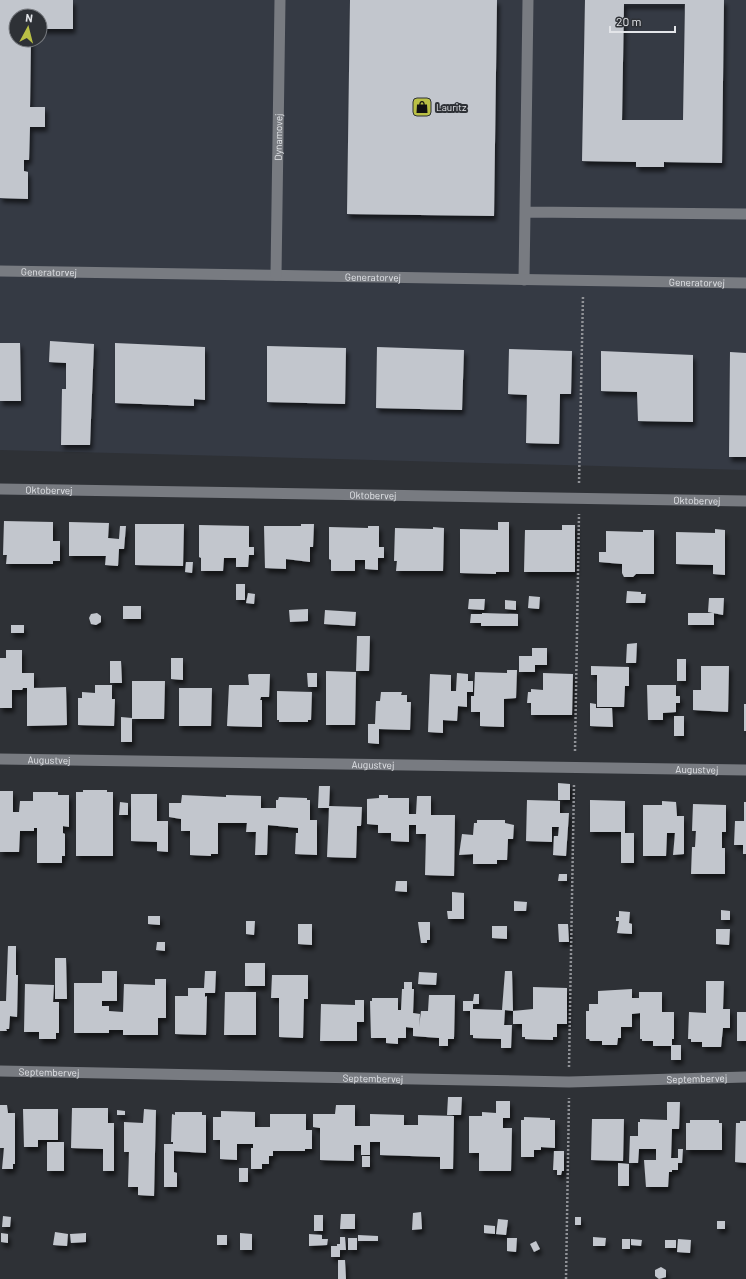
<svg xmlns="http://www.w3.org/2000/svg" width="746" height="1279" viewBox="0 0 746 1279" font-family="Barlow,sans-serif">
	<defs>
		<filter id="shadow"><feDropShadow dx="2.5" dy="4.5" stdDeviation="2" flood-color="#0009"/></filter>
	</defs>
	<rect width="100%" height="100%" fill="#2e3136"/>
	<path fill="#353a44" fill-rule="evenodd" d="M0 0H746V470L0 450ZM16 16H40V40H16Z"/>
	<path fill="#c2c6cd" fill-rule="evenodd" filter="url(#shadow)" d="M0 0H73V29H40V16H16V40H31L30 107H45V127H30L29 160H24V171L28 172V199L0 198Z
		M350 0H497L494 216 347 214Z
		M585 0H724L722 163 664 162V167H636V162L582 161ZM624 4H685L683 120H622Z
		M50 341 94 344 90 445H61L62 389H66V363L49 362Z
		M0 343H20L21 401H0Z
		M115 343 205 347V400L194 399V406L115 403Z
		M267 346 346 348 345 404 267 402Z
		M377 347 464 350 462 410 376 408Z
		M509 349 572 351 571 394H560L559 444 526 443 527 395 508 394Z
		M601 351 693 355V422L638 421 637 392 601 391Z
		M730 352 746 353V457H729Z
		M4 521 53 522V541H60V561H53V564H6L7 555H3Z
		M69 522 109 523 108 538 119 539 120 526H126L124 549H119L118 566 105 565 106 556H69Z
		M498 522H509V572H496V574L460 573V529L498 530Z
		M135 524H184L183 566 135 565Z
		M301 524H314L313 547H310V562L286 559V569L265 568 264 526H301Z
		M199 525 249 526V547H254V555H249L248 567H236V558H224L223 571H201V558L199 557Z
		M562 525H575V572H524L525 530H562Z
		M368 526H379V547H384V558H378V570L365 569V560H355V571H331V560L329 559V527L368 528Z
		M433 527 444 528 443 571H396L397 561H394L395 528 433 529Z
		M715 529 725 530V575L713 574V565L676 564V532L715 533Z
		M643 530H654V574H636L633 577H624L622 573V564L599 562V552H606V531L643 532Z
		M186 562H193L192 573 185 572Z
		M236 584H245V600H236Z
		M627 591 641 592V594H646L645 603H626Z
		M248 593 255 594 254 604 246 603Z
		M529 596 540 597 539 609 528 608Z
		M709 598H724L723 615 708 612Z
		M469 599H485L484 610 468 609Z
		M505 600 516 601V610L505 609Z
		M123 606H141V619H123Z
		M308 609V621L290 622 289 610Z
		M325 610 356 612 355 626 324 624Z
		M97 613 101 616V622L96 625 91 624 89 618 91 614Z
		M482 613 518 614V626H481V623H470L471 614H482Z
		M688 613H714V625H688Z
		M11 625H24V633H11Z
		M357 636H370L369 671H356Z
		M637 643 636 663H626L627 644Z
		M532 648H547V665H535V672H519V656H532Z
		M6 650H22V673H34V688L66 687 67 725 27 726V688H23L22 690H12V708H0V658H6Z
		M171 658H183V680L171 679Z
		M677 659H686V681H677Z
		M110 661H121L122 683H110Z
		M591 666 629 667V686H625L624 707H597V675H591Z
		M701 666H729L728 712 693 710V690H701Z
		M507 670H517L516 698 504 699V727L480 726V712H471V696H474L475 672 507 673Z
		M326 671 356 672 355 725H326Z
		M307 673H317V687H308Z
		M457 673 468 674V681H473V692H467V707L458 706 457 721 443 720V733L428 732 430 674 451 675V691H456Z
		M543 673 573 674 572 715H531V703H527L528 692H531V689L543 690Z
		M249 674H270L269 697H261L260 700H262V727L227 726 229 685H249L248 675Z
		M132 681H165L164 719H132V742H121V717L132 718Z
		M95 685H112V699H115L114 726 78 725V698H82V692L95 693Z
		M647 685H676V696H680V703H676V712L663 713V720H648Z
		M179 688H212L211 726H179Z
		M277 691 312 692 311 720H308V722H279V720H277Z
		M381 692H402L401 695H407V702H411L410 730 379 729V744L368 743V724H375L376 701H380Z
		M590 703 596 704V708H612L613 727 590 726Z
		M744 704H746V731H744Z
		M674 716H684V736H674Z
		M558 783 570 784V800H558Z
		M319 786H330L329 806 362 807 361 826H357L356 858 327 857 329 808H318Z
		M83 790H107V792H113V856H76V792H83Z
		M0 791H13V812H19L20 801H33V792H58V795H69V827L63 826V833L65 834V856H62V863H37V828H34V831H20L19 852H0Z
		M131 794H157V821H168V852L157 851V842L131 841Z
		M182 795 226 797V795L261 796V808H276V800H278L279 797 307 798V800H310V820H317V855L295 854 296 833H298V828L268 825 267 855H255L256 832H246L247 823H218V854H211V856L190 855V831H181V819L169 817V803H181Z
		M379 795H388V798H409V814H416L417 796H431V815H455L454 876 425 875 426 834H416V825H409V842L391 841V833H378V825L367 824V799L379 798Z
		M527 800 560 801V813H569L566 856 553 855 554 836H558L559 827H552V842L526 841Z
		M590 800 625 801V833H634V863H621V832H590Z
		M662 801 676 802 677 816H684V854L673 855 675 833H667L666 856H643V805H662Z
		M120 802 128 803V815H119Z
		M744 802H746V854H743V845H734L735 821H744Z
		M693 804 726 805V832H722V848H725V874H691L692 847H695L696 831H692Z
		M477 820H505V823L514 825 513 839H508L507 860H497V864H473V854L459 855 462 834 473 835 474 823H477Z
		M559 874H567V881H558Z
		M396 881H407V892L395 891Z
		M452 892 464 893V919H448L447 911H452Z
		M514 901 527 902 526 911H514Z
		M721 910 730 911V920H721Z
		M619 911 630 912 629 923 632 924V934L617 933 619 921H616V917H619Z
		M148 916H160V925L148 924Z
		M246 921H255L254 935 246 934Z
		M418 922H430V940H427V943H421Z
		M298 924H312V945L298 944Z
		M558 924H568L569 942H559Z
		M492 926H507V939L492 938Z
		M716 929H730L729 945 716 944Z
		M157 942H165V951L156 950Z
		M8 946H16V975H18L17 1017 10 1016 9 1029H6L7 1031H0V1001H6Z
		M55 958H66L67 999H55Z
		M245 963H265V986H245Z
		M102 971H117V1001H102V1006H109V1011L123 1012 124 984 155 985V979H166V1018H158V1035H123V1030H109V1033H74V983H102Z
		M205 971H216L215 993H205V997L207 996 206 1035 175 1034V996H188V988H204Z
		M505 971H512L513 1011 505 1010 504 1025H512L511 1048H501V1039L473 1038V1035H470V1011H463V1001H473L474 994H479V1004H473V1009L502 1010Z
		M419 972 437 973 436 985 418 984Z
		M272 975H308V999H304L303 1038 279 1037V998H271Z
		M706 981H724L723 1009H730V1028H723L721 1047H702V1042H691V1039H688L689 1012 706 1013Z
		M404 982H412V989H414L413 1013 420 1014 419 1027 421 1011H428L429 995H455L454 1039H448V1046H439V1038L413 1036V1028L406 1027V1038H398V1044L386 1043V1038H371L370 1001H372V998H398V1010H401L402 989H404Z
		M25 984 54 985 53 1002H59V1033H56V1039H39V1032H24Z
		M533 987 567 988V1024H557V1037H553V1040L525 1039V1037H522V1024H513V1011L533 1009Z
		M632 989V998H639V992H662V1012H674V1039H672V1045H681V1060H671V1046H653V1041H642V1039H640V1013L632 1014V1027H621V1038H618L617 1045H602V1041H590L589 1039H586V1011H589V1004H598V991Z
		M225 992H256V1035H224Z
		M355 1000H364V1022H357V1041H320L321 1004 355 1005Z
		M737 1012H746V1041H737Z
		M448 1097H462L461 1115H447Z
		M496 1101H510V1118H503V1128H512L511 1171H479V1153H469V1116H482V1112L496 1113Z
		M667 1102H680L679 1129H672L671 1158H678V1149H683L682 1163H678V1170H672V1172H669L668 1187H646L644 1160H656V1149H639L638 1163H629L630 1136H638V1122H640V1119L667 1120Z
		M0 1105H7L8 1113H15V1164H13V1169H2L4 1148H0Z
		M336 1105H355V1126H370V1114L404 1115V1125H418V1115L454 1116 453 1169H440V1157L380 1155V1142H370V1155H361V1145H354V1161L320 1160V1128L313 1127V1114H335Z
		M72 1108H108V1123H114V1171H103V1149L71 1148Z
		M23 1109H58V1140H38V1147H24Z
		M144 1109 156 1110 154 1196 138 1195V1187H128L129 1152H124V1122L143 1123Z
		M117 1110 125 1111V1115H117Z
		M221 1111 255 1112V1127H270V1114H306V1130H312V1149H305V1151H273V1156H269V1164H262V1169H251V1148H253V1144H237V1160L220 1159V1140H213V1117H221Z
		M175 1112H202V1115H206V1153L174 1151V1172L177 1173V1187H164V1144H173V1142H171L172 1114 175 1115Z
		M524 1117 550 1118V1120H555V1148L541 1147V1150H534V1157H521V1120H524Z
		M592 1119H624L623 1161 591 1160Z
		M690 1120H719V1123H722V1150H686V1123H690Z
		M740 1121H746V1163L735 1162 736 1123H740Z
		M47 1142H64V1171H47Z
		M554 1151H564V1171H562L561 1175H557V1170H553Z
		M362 1156H370V1167H362Z
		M618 1163 629 1164V1186H618Z
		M239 1168H248V1182H239Z
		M421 1212 422 1229 412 1230 413 1213Z
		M341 1214H355V1229H340Z
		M314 1215H323V1231H314Z
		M3 1216 11 1217 10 1227H2Z
		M575 1217H581V1225H575Z
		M498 1219 508 1220 506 1235 496 1234Z
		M717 1221H725V1229H717Z
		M484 1225 495 1226V1234L484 1233Z
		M55 1232 68 1234 67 1246 53 1245Z
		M1 1233 8 1234V1243L1 1242Z
		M86 1233V1242L71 1243 70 1234Z
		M240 1233 252 1234V1250H240Z
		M309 1234 322 1235V1239H328L327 1245 309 1246Z
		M217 1235H227V1245H217Z
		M358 1235 378 1236V1241H358Z
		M340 1237H345L346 1250H340V1257H331V1246H337V1244H340Z
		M593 1237 606 1238 605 1246H593Z
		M348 1238H357V1250H348Z
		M507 1238H517L516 1252 507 1251Z
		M622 1239H630V1249H622Z
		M631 1239 642 1240 641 1246 631 1245Z
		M678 1239 691 1240 690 1253 677 1252Z
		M665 1240H676V1248H665Z
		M536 1241 540 1249 534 1252 530 1244Z
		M338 1260H345L346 1279H338Z
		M661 1267 666 1270V1277L659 1279 655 1276V1270Z"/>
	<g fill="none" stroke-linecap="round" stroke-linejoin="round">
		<path stroke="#909297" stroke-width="2.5" stroke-dasharray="2 2" stroke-linecap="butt" d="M579 483 583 296
			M575 751 579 514
			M569 1067 574 784
			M566 1279 569 1098"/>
		<path stroke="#787b81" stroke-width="11" d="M528 0 525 212 746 214
			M524 280 525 212"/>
		<g stroke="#787b81" stroke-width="11">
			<path id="s1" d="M0 271 746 283"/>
			<path id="s2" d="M276 275 280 0"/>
			<path id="s3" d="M0 489 746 501"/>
			<path id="s4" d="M0 759 746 770"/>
			<path id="s5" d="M0 1071 569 1082 746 1077"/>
		</g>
	</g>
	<defs>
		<g id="shop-square" transform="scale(1)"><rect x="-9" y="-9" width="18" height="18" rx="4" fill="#bac045" stroke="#2e3136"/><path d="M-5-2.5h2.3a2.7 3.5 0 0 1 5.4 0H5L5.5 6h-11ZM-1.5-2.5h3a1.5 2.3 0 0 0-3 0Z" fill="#111"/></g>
	</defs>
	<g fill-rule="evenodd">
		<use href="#shop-square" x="422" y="107"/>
	</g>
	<g text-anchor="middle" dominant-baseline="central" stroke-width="4" stroke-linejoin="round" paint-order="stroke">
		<g font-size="10" fill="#e3e5e9" stroke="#2e3136" text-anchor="start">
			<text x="436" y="107">Lauritz</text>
		</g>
		<g font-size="10" fill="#e3e5e9" stroke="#2e3136">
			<text stroke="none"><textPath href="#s2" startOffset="138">Dynamovej</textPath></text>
			<text stroke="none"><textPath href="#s1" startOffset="49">Generatorvej</textPath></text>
			<text stroke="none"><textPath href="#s1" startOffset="373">Generatorvej</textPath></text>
			<text stroke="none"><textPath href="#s1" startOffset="697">Generatorvej</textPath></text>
			<text stroke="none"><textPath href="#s3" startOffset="49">Oktobervej</textPath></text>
			<text stroke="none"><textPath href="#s3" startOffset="373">Oktobervej</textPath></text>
			<text stroke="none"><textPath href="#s3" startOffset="697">Oktobervej</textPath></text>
			<text stroke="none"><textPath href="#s4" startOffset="49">Augustvej</textPath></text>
			<text stroke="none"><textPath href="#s4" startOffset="373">Augustvej</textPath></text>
			<text stroke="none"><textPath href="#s4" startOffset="697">Augustvej</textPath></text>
			<text stroke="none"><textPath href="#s5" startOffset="49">Septembervej</textPath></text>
			<text stroke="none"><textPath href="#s5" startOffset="373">Septembervej</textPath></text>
			<text stroke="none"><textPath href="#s5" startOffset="697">Septembervej</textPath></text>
		</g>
	</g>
	<g transform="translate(28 28) rotate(7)"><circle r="19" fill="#2e3136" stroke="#76797e"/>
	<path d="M0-3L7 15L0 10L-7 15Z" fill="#bac045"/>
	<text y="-6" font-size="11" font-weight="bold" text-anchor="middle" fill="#e3e5e9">N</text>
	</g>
	<path d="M610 26v6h65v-6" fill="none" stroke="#e3e5e9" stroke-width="2"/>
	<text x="616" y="26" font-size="12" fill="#e3e5e9" stroke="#2e3136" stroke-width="3" paint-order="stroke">20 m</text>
</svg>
